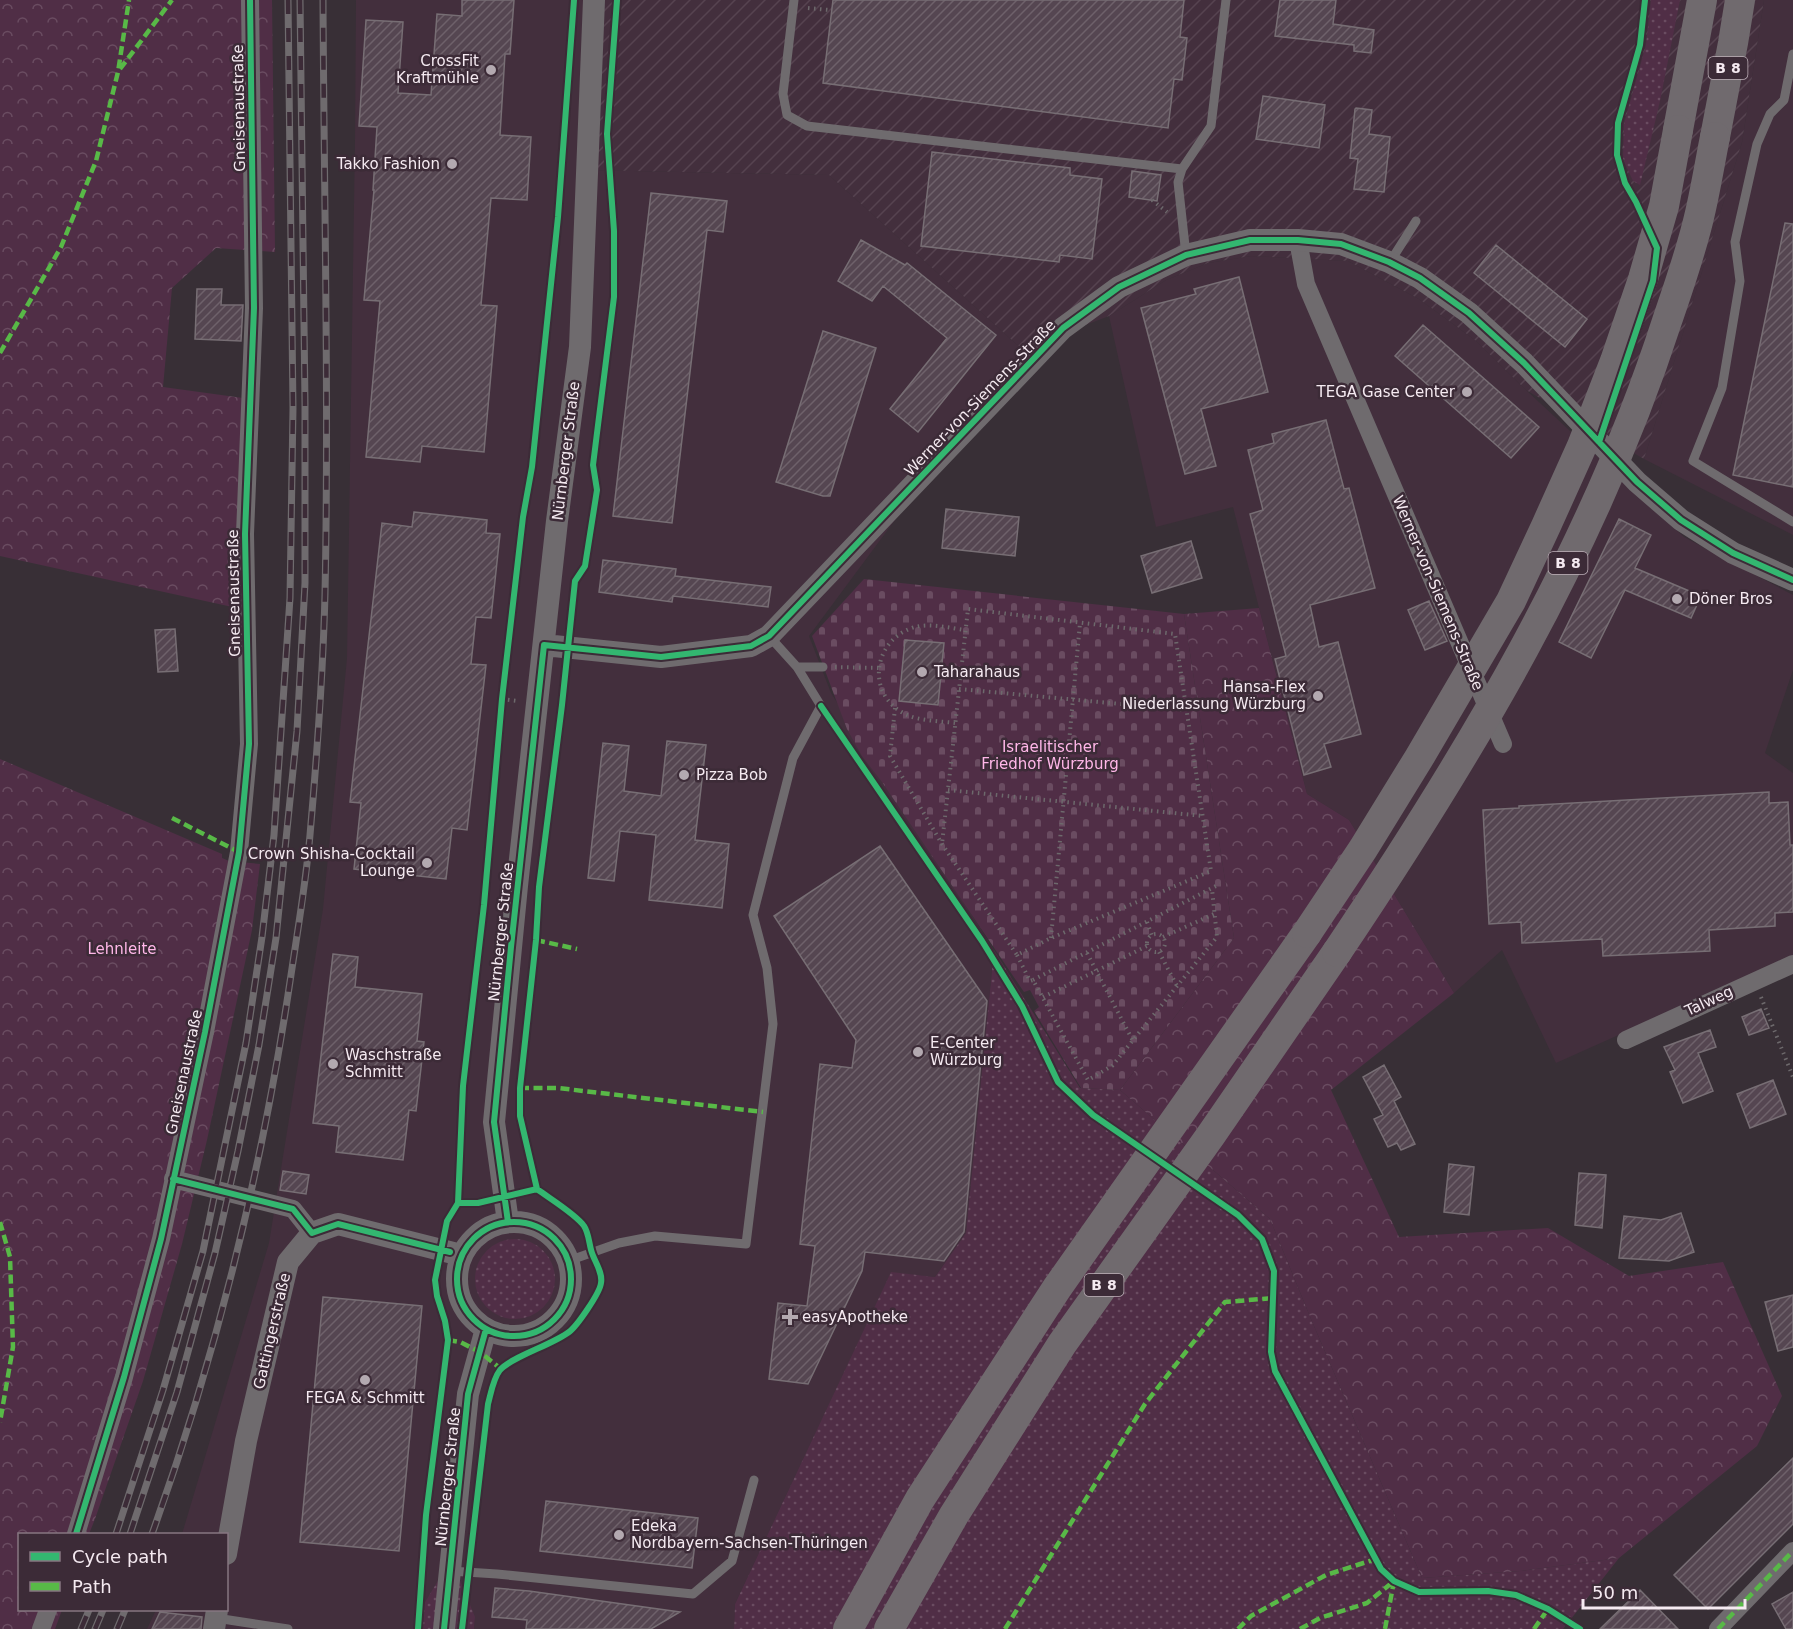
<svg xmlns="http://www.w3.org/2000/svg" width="1793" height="1629" viewBox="0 0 1793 1629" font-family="'DejaVu Sans',sans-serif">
	<defs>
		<pattern id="industrial-furrows" width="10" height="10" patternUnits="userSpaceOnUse" patternTransform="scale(1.5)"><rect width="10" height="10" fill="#432f3d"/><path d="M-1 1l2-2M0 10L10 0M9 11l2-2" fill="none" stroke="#564350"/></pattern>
		<pattern id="grass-dots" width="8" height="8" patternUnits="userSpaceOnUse" patternTransform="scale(1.5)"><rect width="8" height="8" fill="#502e46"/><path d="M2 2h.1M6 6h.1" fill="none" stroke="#6a4c61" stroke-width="1.8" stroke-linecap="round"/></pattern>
		<pattern id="forest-crowns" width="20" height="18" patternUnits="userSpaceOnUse" patternTransform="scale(1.5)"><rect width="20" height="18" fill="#502e46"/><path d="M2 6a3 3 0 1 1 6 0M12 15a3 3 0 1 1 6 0" fill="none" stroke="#6a4c61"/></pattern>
		<pattern id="cemetery-stones" width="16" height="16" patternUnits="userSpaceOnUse" patternTransform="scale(1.5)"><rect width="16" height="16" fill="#502e46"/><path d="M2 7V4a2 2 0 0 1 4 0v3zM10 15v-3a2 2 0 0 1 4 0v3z" fill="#6a4c61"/></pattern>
		<pattern id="building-hatch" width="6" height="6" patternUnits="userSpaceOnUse" patternTransform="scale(1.5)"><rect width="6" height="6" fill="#554651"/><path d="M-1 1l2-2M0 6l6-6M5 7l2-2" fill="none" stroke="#6e616a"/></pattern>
	</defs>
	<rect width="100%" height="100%" fill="#382f36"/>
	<path fill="#432f3d" d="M356 0H598L586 170 829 175 1022 349 809 636 831 693 994 950 966 1233 935 1277 891 1273 735 1604 734 1629H474L475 1617 418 1614 416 1629H147L156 1610H226V1534H182L269 1243 323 909 347 658 355 140Z
		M1764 0H1793V535L1644 459 1742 142Z
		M1251 256 1348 261 1419 299 1475 340 1526 390 1684 537 1793 595V670L1765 753 1793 773V957L1556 1063 1502 950 1454 993 1349 820 1307 794 1233 507 1156 527 1109 316 1166 280 1208 263Z"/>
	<path fill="url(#industrial-furrows)" d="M598 0H1764L1742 142 1644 459 1526 390 1475 340 1419 299 1348 261 1251 256 1208 263 1166 280 1109 316 1022 349 829 175 586 170Z"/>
	<path fill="url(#grass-dots)" d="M1651 0H1680L1660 101 1640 185 1633 181 1623 159 1624 124 1646 45Z
		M994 950 1080 1088 1120 1090 1270 1219 1311 1319 1422 1578 1520 1571 1619 1558 1563 1629H734L735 1604 891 1272 935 1277 966 1233Z
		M475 1279a40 40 0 1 1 80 0a40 40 0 1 1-80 0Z
		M451 1559 475 1617 474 1629H416L418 1614Z"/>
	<path fill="url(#forest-crowns)" d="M0 0H272L275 252 216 248 172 288 163 387 243 398 237 608 0 556Z
		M1259 608 1307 794 1349 820 1454 993 1331 1090 1399 1237 1548 1228 1629 1276 1723 1262 1782 1396 1757 1446 1619 1558 1521 1571 1422 1578 1311 1319 1270 1219 1120 1090 1234 938 1184 614Z
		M0 759 222 854V858L229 861 260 864 252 930 207 1140 182 1244 143 1381 95 1519 89 1534H20V1610H62L55 1629H0Z"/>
	<path fill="url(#cemetery-stones)" d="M864 579 1184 614 1234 938 1120 1090 1081 1088 1034 1011 1039 1007 1030 990 1024 992 882 782 862 756 847 729 812 636Z"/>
	<path fill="url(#building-hatch)" stroke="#776e74" stroke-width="1.5" d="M462 0H514L510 54H505L500 135 531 137 527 200 491 198 481 305 497 306 484 452 422 446 420 462 366 457 380 301 364 300 374 190H373L377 127 359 126 366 20 403 22 398 93 431 95 437 14 462 16Z
		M833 0H1184L1180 37 1187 38 1182 80 1174 79 1168 128 823 83Z
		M1280 0H1336L1333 24 1374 30 1371 53 1354 51V45L1275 36Z
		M1263 96 1325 105 1319 148 1256 139Z
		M1356 108 1372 110 1369 134 1390 137 1384 192 1354 189 1358 159 1350 158 1355 109Z
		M932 152 1070 168V175L1102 179 1092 259 1060 255 1059 262 921 246Z
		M1132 171 1161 175 1157 201 1129 197Z
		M651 193 727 201 723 232 707 230 672 523 613 516Z
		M1785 223 1793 224V487L1733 475Z
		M861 240 905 265 907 263 996 335 918 432 890 409 947 338 883 286 872 301 838 281Z
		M1496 245 1587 319 1565 347 1474 273Z
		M1239 277 1268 392 1201 409 1216 466 1185 474 1141 308 1196 294 1194 289Z
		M197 289H222L221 305H243L241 341 195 339Z
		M1423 325 1539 427 1511 458 1395 356Z
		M823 331 876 348 830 496H823L776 482Z
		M1326 420 1344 489 1349 488 1375 588 1310 605 1319 647 1338 642 1361 734 1324 744 1331 767 1304 775 1275 659 1286 656 1250 514 1263 510 1248 450 1274 443 1272 434Z
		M946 509 1019 517 1015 556 942 548Z
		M414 512 487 520 486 533 500 534 491 618 476 617 471 664 486 665 467 830 452 828 446 879 354 869 361 803 350 802 382 523 412 527Z
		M1619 519 1651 535 1635 568 1701 596 1691 618 1625 590 1591 658 1559 642Z
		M1191 541 1202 578 1152 593 1141 556Z
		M603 560 676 569 675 576 771 587 768 607 673 596 672 602 599 592Z
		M1429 601 1447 641 1425 650 1408 610Z
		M175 629 178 671 158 672 155 630Z
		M905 640 944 643 938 705 899 701Z
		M667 741 706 745 695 840 729 844 722 908 649 900 656 835 620 831 614 881 588 878 603 743 629 746 624 791 661 796Z
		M1769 792V803L1788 802 1790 845H1793V912L1775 913V926L1709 930 1710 951 1603 956 1602 939 1522 943 1521 922 1489 924 1483 810 1519 808V806Z
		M880 846 987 1001 964 1232 944 1261 865 1252 862 1271 808 1384 769 1379 778 1303 807 1306 815 1246 800 1244 820 1064 852 1068 856 1040 774 916Z
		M333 954 358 957 355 987 422 994 417 1041 424 1042 416 1111 409 1110 403 1160 336 1152 339 1126 313 1123Z
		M1761 1009 1769 1028 1749 1035 1742 1017Z
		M1710 1030 1716 1047 1698 1053 1713 1091 1683 1103 1670 1072 1675 1070 1664 1047Z
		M1384 1065 1401 1097 1394 1101 1415 1144 1401 1150 1397 1143 1388 1147 1374 1119 1383 1115 1363 1077Z
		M1773 1080 1786 1114 1750 1128 1737 1094Z
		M1449 1164 1474 1167 1469 1215 1444 1212Z
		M283 1171 309 1175 306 1194 280 1190Z
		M1579 1173 1606 1175 1602 1228 1575 1225Z
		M1681 1213 1694 1252 1669 1261 1619 1258 1624 1216 1661 1220Z
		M1793 1295V1347L1778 1351 1765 1302Z
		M323 1297 422 1306 399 1551 300 1542Z
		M1793 1458V1524L1708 1609 1674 1575Z
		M546 1501 698 1518 692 1568 540 1551Z
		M495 1588 529 1591 680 1612 651 1629H526L527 1620 492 1617Z
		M1640 1590 1678 1629H1600Z
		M1793 1592V1629H1786L1772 1604Z
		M160 1612 202 1617 201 1629H152Z"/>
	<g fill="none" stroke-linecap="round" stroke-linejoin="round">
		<path stroke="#6d696c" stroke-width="4" stroke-dasharray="1.5 4.5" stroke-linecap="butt" d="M808 8 829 10
			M1152 200 1167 212
			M835 667 880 668
			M959 689 1186 710
			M502 699 517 701
			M895 708 890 756 942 844 1017 955 1051 938 1211 871 1175 634 968 609 942 844
			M955 723C939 721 919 721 905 714 865 694 873 639 915 627 930 623 950 628 965 630
			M948 790 1203 816
			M1147 922 1152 936
			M1147 943a9 9 0 1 1 18 0a9 9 0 1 1-18 0Z
			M1163 937 1214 914
			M1051 938 1080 623
			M1159 952 1177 986
			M1087 953 1133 1041
			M1017 955 1030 981 1033 980 1088 1080 1112 1066 1217 937 1212 889
			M1033 980 1220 884
			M1043 997 1147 946
			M1761 997 1793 1077"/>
		<path stroke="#6f6b6e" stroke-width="9" d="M794 0 783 94 787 115 807 126 1182 169
			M1793 54 1784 100 1770 114 1757 144 1735 242 1740 281 1722 388 1693 461 1793 522
			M1186 255 1178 182 1182 169 1211 126 1226 0
			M1390 262 1416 221
			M797 667H823
			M568 1261 619 1243 655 1236 746 1244 773 1024 767 968 753 915 793 758 821 706 797 667 769 636
			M450 1571 497 1574 693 1594 732 1561 754 1480
			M216 1618 288 1629"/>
		<path stroke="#6f6b6e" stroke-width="18" d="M1298 240 1306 284 1503 744
			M1626 1040 1793 964
			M173 1179 293 1209 312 1233
			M76 1534 124 1377 161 1239 205 1032 239 852 249 744 245 534 254 308 250 0
			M41 1629 48 1610
			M1718 1629 1793 1551"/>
		<path stroke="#6f6b6e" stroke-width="22" d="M544 645 661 657 751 646 769 636 1063 328 1119 287 1186 255 1250 240H1298L1341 244 1389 262 1420 278 1469 313 1524 363 1637 482 1681 520 1733 553 1793 580
			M457 1279a57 57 0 1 1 114 0a57 57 0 1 1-114 0Z
			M508 1222 494 1122 517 886 557 521 580 347 594 0
			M226 1554 246 1441 288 1262 312 1233 338 1224 461 1255
			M214 1629 217 1610
			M444 1629 468 1394 486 1329"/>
		<path stroke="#706a6e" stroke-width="30" d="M1678 130 1702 0
			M1715 137 1733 43 1740 0
			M848 1629 920 1499 1057 1288 1307 933
			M889 1629 954 1515 1062 1344 1211 1135 1337 952"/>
		<g stroke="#6f6b6e" stroke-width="7">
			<path id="rail" d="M116 1534 163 1390 203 1251 246 1043 262 937 274 835 290 598 293 408 288 0
				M130 1534 177 1392 215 1253 238 1151 259 1045 276 938 297 731 305 583V404L300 0
				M152 1534C217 1354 263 1165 291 975 298 928 306 882 310 835 317 755 323 674 325 594 329 396 324 198 323 0
				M81 1629 89 1610
				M95 1629 103 1610
				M117 1629 125 1610"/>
		</g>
		<use href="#rail" stroke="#3c2b37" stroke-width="4.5" stroke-dasharray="14" stroke-linecap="butt"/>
		<path stroke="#706a6e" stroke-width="30" d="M1307 933 1363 849 1419 758 1511 601 1546 526 1582 446 1615 361 1643 279 1664 206 1678 130
			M1337 952C1470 754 1593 550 1667 321 1679 286 1692 249 1700 213 1706 187 1710 162 1715 137"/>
		<path stroke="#58b947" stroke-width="4.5" stroke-dasharray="9 4.5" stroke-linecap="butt" d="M120 69 172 0
			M0 353 61 247 96 161 118 72 129 0
			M172 818 239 852
			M536 940 577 949
			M520 1088H558L763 1112
			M0 1222 10 1257 13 1347 0 1422
			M448 1340 460 1342 480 1352 501 1369
			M1005 1629 1145 1404 1225 1302 1273 1298
			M1238 1629 1251 1616 1326 1575 1376 1559
			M1300 1629 1320 1618 1367 1603 1394 1581
			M1385 1629 1394 1581
			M1534 1629 1548 1609
			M1718 1629 1793 1551"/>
		<g stroke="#3c2b37" stroke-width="10">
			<path id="cycleway" d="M1599 442 1653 281 1657 248 1636 202 1625 183 1617 155 1618 123 1640 45 1645 0
				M821 706 982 941 1022 1006 1058 1082 1093 1115 1238 1215 1262 1239 1274 1271 1271 1352 1275 1371 1381 1569 1394 1581 1419 1592 1488 1591 1516 1595 1548 1609 1580 1629
				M173 1179 293 1209 312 1233 338 1224 450 1252
				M458 1203H478L537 1189
				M457 1279a57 57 0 1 1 114 0a57 57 0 1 1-114 0Z
				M508 1222 494 1122 511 947 544 645 661 657 751 646 769 636 1063 328 1119 287 1186 255 1250 240H1298L1341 244 1389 262 1420 278 1469 313 1524 363 1637 482 1681 520 1733 553 1793 580
				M76 1534 124 1377 161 1239 205 1032 239 852 249 744 245 534 254 308 250 0
				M418 1629 426 1515 448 1340 445 1321 437 1296 435 1280 447 1221 458 1203 463 1086 484 905 502 699 523 517 532 467 558 217 574 0
				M444 1629 468 1394 486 1329
				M462 1629 488 1404C491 1393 493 1379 500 1370 511 1357 552 1345 569 1332 577 1326 600 1293 601 1283 603 1273 595 1262 592 1253 589 1245 589 1233 584 1226 577 1215 549 1198 537 1189L520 1116V1088L536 940 539 887 562 705 575 581 585 566 597 490 593 465 614 297V231L607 134 617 0"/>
		</g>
		<use href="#cycleway" stroke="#33b770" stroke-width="6"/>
	</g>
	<g fill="#b3a9b0" stroke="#3c2b37" stroke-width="2">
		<circle cx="491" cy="70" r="6"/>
		<circle cx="452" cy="164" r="6"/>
		<circle cx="1467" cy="392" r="6"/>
		<circle cx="1677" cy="599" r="6"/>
		<circle cx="922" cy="672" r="6"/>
		<circle cx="1318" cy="696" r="6"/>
		<circle cx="684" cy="775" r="6"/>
		<circle cx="427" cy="863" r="6"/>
		<circle cx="918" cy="1052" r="6"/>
		<circle cx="333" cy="1064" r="6"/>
		<path d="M787 1308h6v6h6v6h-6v6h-6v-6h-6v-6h6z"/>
		<circle cx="365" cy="1380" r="6"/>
		<circle cx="619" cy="1535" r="6"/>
	</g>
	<g text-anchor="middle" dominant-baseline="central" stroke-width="5" stroke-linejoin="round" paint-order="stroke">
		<g fill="#3c2b37" stroke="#beb1b9" stroke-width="1.5">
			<rect x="1708.5" y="57" width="39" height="22" rx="4.5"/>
			<rect x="1548.5" y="552" width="39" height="22" rx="4.5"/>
			<rect x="1084.5" y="1274" width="39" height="22" rx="4.5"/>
		</g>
		<g font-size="14" font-weight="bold" fill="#f5eaf1">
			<text x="1728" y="68">B 8</text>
			<text x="1568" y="563">B 8</text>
			<text x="1104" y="1285">B 8</text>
		</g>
		<g font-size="15" fill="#f5eaf1" stroke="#3c2b37" text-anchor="start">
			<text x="479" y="61" text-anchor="end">CrossFit<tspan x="479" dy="17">Kraftmühle</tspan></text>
			<text x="440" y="164" text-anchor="end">Takko Fashion</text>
			<text x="1455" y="392" text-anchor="end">TEGA Gase Center</text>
			<text x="1689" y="599">Döner Bros</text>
			<text x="934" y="672">Taharahaus</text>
			<text x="1306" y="687" text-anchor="end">Hansa-Flex<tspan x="1306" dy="17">Niederlassung Würzburg</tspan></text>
			<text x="696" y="775">Pizza Bob</text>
			<text x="415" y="854" text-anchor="end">Crown Shisha-Cocktail<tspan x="415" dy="17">Lounge</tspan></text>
			<text x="930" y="1043">E-Center<tspan x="930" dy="17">Würzburg</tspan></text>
			<text x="345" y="1055">Waschstraße<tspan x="345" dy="17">Schmitt</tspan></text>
			<text x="802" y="1317">easyApotheke</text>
			<text x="365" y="1398" text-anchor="middle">FEGA &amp; Schmitt</text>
			<text x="631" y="1526">Edeka<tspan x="631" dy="17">Nordbayern-Sachsen-Thüringen</tspan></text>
		</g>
		<g font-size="15" fill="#f5eaf1" stroke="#3c2b37">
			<text transform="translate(239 108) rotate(-91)">Gneisenaustraße</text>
			<text transform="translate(980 398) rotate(-46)">Werner-von-Siemens-Straße</text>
			<text transform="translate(566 451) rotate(-83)">Nürnberger Straße</text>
			<text transform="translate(234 593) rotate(-91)">Gneisenaustraße</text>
			<text transform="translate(1438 593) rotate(67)">Werner-von-Siemens-Straße</text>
			<text transform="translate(501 932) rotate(-84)">Nürnberger Straße</text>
			<text transform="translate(1709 1001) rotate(-25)">Talweg</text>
			<text transform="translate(184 1072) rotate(-78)">Gneisenaustraße</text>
			<text transform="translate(272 1331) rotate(-77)">Gattingerstraße</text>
			<text transform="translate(448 1477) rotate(-84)">Nürnberger Straße</text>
		</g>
		<g font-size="15" fill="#ffb7e8" stroke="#3c2b37">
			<text x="1050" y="747">Israelitischer<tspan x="1050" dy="17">Friedhof Würzburg</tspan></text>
			<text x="122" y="949">Lehnleite</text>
		</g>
	</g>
	<rect x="18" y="1533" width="210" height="78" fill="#3c2b37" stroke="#867781" stroke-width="1.5"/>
	<rect x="30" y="1552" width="30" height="9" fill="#33b770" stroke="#867781" stroke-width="1.5"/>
	<text x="72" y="1563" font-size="18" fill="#f5eaf1">Cycle path</text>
	<rect x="30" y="1582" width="30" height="9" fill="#58b947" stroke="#867781" stroke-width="1.5"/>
	<text x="72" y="1593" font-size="18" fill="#f5eaf1">Path</text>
	<path d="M1583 1599v9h162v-9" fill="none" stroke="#f5eaf1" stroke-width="3"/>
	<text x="1592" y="1599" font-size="18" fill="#f5eaf1" stroke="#3c2b37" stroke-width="4.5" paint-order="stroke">50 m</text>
</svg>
